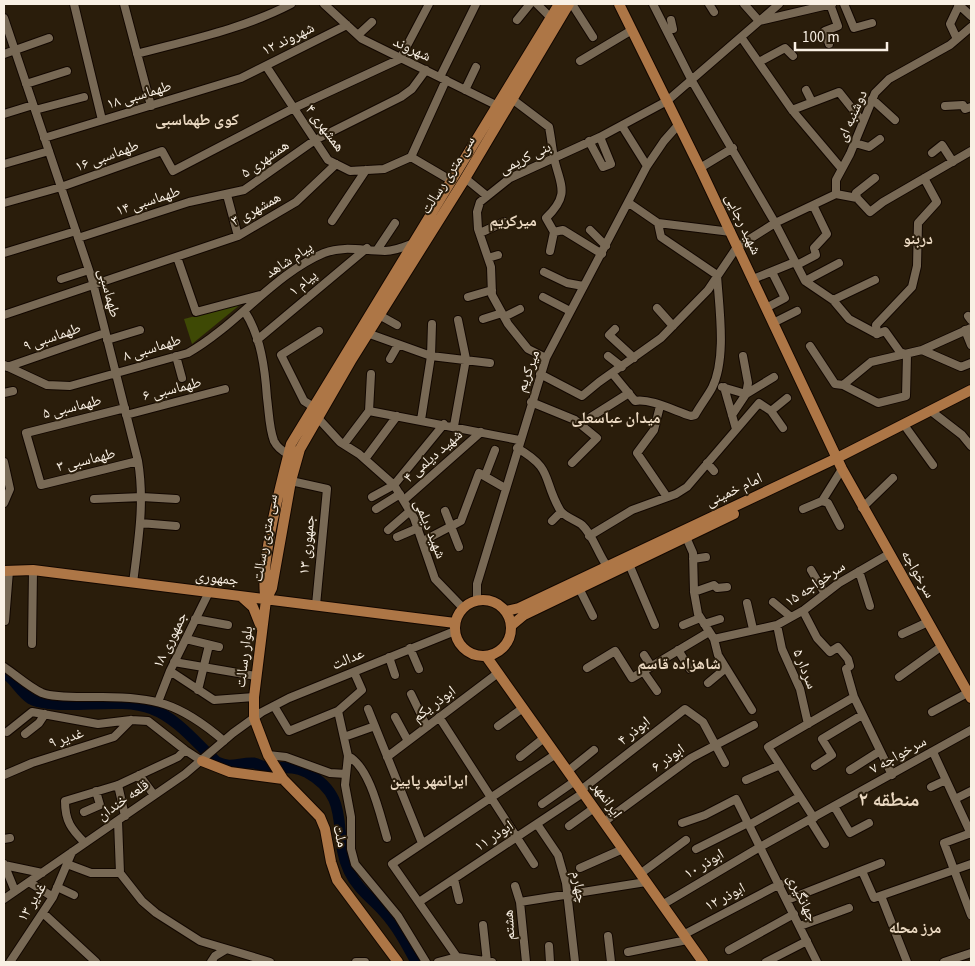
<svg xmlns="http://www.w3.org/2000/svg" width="975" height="966" viewBox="0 0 975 966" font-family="'Source Sans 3','Noto Naskh Arabic',sans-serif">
	<rect width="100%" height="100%" fill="#2a1d0b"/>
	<path fill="#3e4905" d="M241 304 192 344 184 319Z"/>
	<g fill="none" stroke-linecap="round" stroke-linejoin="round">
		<path stroke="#00081b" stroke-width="11" d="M4 673C15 679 20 692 31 699 38 703 46 703 53 704 83 707 125 698 152 709 177 718 198 745 217 762 231 769 240 762 254 763 258 764 261 766 265 767 279 769 292 765 306 772 354 798 331 834 349 871 357 888 371 898 383 911 397 926 407 945 416 962"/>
		<g stroke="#120700" stroke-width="10">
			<path id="minor" d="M74 4 102 120
				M124 4 151 106
				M324 4 362 39 498 106
				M537 4 550 17
				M572 4 593 37
				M653 4 692 81 774 221 805 281 833 300 849 319 877 334
				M709 4 714 12
				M744 4 759 21 832 4
				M844 4 854 28 872 23
				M958 4 971 16
				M4 18 92 279 138 461C145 503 138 542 133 583
				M517 20 530 4
				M671 20 673 29
				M358 35 372 22
				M741 37 792 110 841 168
				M957 39 950 24 959 5
				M829 44 825 31 838 26 830 4
				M4 54 49 38
				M137 54C189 40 243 29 291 4
				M580 61 632 30
				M759 62 785 48 793 56
				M266 66 328 160 350 171 384 169 411 157
				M440 77 476 4
				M26 84 67 71
				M465 90 476 67
				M806 90 812 102
				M512 99 549 127C551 137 552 147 554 158 560 185 571 194 546 218L554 232 550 251
				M872 99 895 120
				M945 106 963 105 965 109 971 107
				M35 110 84 97
				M792 110 839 92 862 121
				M4 114 33 105
				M622 126 647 166
				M44 138 241 78 347 25
				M589 141 603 167 611 164 600 137
				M855 143 869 147 880 139
				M932 153 942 145 953 162
				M411 157 446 80
				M411 157 452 181
				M4 164 49 151
				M700 168 733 148
				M465 178 487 196
				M836 194 857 198 870 212 883 202 971 151
				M227 195 238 236
				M857 198 856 193 875 178
				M4 203 61 187 162 151 173 171 294 108 400 59 429 4
				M629 203 658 223 731 232
				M332 221 366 170
				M658 223 661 237 717 275
				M590 230 606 246
				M554 232 563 230 602 254
				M480 233 504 222
				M78 238 189 202 244 190 315 140 401 97 412 89 426 70
				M377 250 395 223
				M4 253 76 231
				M177 257 196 312 260 295
				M488 258 498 255
				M797 265 816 255 814 248 827 234 813 205
				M544 272 567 283 583 286
				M61 279 89 270
				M753 279 795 262
				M805 281 839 263
				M468 297 492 290
				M543 297 570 311
				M833 300 875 280
				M657 308 673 326
				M766 308 785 298 772 272
				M245 312C261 337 265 369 267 398 269 412 269 428 274 441 277 447 282 451 288 454
				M4 315 238 236 296 202 336 164
				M379 315 397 325
				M968 316 971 320
				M504 317 520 309
				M483 319 502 313
				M773 323 797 311
				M615 329 609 335 634 358
				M965 330 971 345
				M367 333 431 356 490 363
				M877 334 876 325 912 287 917 266 918 223 937 202 924 178
				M877 334 885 331 900 352 907 355
				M107 340 140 330
				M257 340 367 248
				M810 346 835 384 843 385 878 403 906 396 907 355
				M922 350 961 367 971 363
				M176 356 182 378
				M608 356 622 367
				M743 356 748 383 746 394
				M546 358 528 349 508 324 492 295 491 267 478 229 477 212 480 202 510 178 600 137 667 101 779 4
				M390 359 398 345
				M4 365 47 385 70 386 188 353C236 326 274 274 324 253 345 245 363 251 385 251 395 251 404 247 414 243
				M7 367 105 333
				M612 373 635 401C650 398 675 411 691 416L695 415C700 406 707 397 712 388 727 358 719 308 717 275
				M540 374 582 396 599 382 661 338 708 290 737 247 775 223 836 194V180L850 154 875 93 889 79 950 45 971 27
				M843 385 871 362 922 350 971 328
				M722 387 746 394
				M724 387 736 429
				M4 393 13 391
				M531 402 575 420 597 438 572 463
				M312 406 304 401 281 355 319 331
				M660 406 654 430 637 453 667 497
				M125 408 26 433 41 485 138 461
				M369 411 519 440
				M771 411 787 398
				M931 411 962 435 971 446
				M126 415 225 389
				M732 415 746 394 774 377
				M317 417 340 442 359 454 394 485 414 518 435 579 463 608
				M591 417 629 393
				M421 420 431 356 432 324
				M454 426 466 359 458 320
				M907 429 933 465
				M344 444 369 411 371 374
				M517 448C554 469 542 479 560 510 564 517 576 520 582 525 593 535 598 554 607 566
				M365 459 397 416
				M4 462 10 489 4 503
				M707 463 714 471
				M485 476 495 450
				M291 481 327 489 316 605
				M372 497 394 485 444 424
				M94 499 142 497 176 499
				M404 500 481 432
				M822 501 828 503 840 526
				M862 508 893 478
				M376 509 400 494
				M803 509 822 501 842 469
				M445 511 459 547
				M552 521 561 512
				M140 523 176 526
				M388 530 410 511
				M589 536 632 510 676 494 687 487 759 403 771 411 783 428
				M397 537 418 528
				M686 537 693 553 694 592 698 614 714 639 718 655 752 710
				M423 541 461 521 479 473 505 488
				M693 559 706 557
				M629 564 655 625
				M811 570 825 594
				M859 571 870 606
				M579 588 593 616
				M694 592 714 585 717 588 727 587
				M477 600V584L546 358 647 166 664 141 679 124
				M773 602 791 617
				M747 603 753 629
				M803 611 817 638 830 652 838 647 848 659 850 666 846 669 854 697 892 775
				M195 619 228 625
				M5 621 9 571
				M704 624 720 619
				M683 625 700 618
				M777 625 782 649 800 689 808 724
				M902 634 928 622
				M186 639 219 647
				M714 639 777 625 804 610 839 583 889 554
				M32 644 33 570
				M410 648 419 669
				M678 650 690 669
				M644 655 651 666
				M389 657 395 675
				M174 662 256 676
				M4 667C16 675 29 687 42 693 55 698 81 697 95 697 154 696 180 703 224 741
				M587 668 615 651 632 678 709 632
				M170 671 214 700 254 697
				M643 671 657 691
				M899 677 942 646
				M708 683 726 668
				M198 690 209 645
				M411 694 427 727
				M158 702 170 671 209 592
				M274 706 289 731 338 711 362 690 354 672
				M368 709 422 843
				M338 711 348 756 345 785 351 817V849L355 864 398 916 426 962
				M932 712 971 691
				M395 717 408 741
				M439 717 534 864
				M498 726 523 708
				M7 732 32 712 98 724 131 720 148 721 185 750 202 761
				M25 734 39 723 45 714
				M344 737 375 726
				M933 752 971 834
				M268 755 286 757 330 773 346 774
				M348 756C370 767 380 815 387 838
				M387 757 498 673
				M520 757 544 738
				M815 766 832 755 822 739 862 715
				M850 770 880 751
				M568 771 594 750
				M4 775 32 763 114 737 131 720
				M139 775 154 795
				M746 780 778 766
				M118 785 125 816
				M931 787 946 780
				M581 790 685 709 703 722 725 763
				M955 799 971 791
				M542 804 575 781
				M834 806 850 833 869 823
				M84 812 100 805 96 791
				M814 818 768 747 854 697
				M810 820 825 844
				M118 821 120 873
				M604 822 691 758 754 725
				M682 823 705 815 736 799 817 962
				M537 824 558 855 566 883 575 962
				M749 825 799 797
				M569 826 594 808
				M971 833 944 843 971 915
				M4 839 10 838
				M85 843C71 829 65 821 65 801L118 785 178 757 185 750
				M696 849 748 823
				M4 864 15 891
				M67 864 91 873H120
				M4 865 42 873
				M580 868 623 849
				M862 871 874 898 971 864
				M120 873 142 901 156 913 200 941 270 962
				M640 874 686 840
				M454 879 459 900
				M29 882 53 897
				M515 886 520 902
				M57 887 74 895
				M881 896 907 962
				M4 899 185 774 233 733 262 712 289 698 455 631
				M787 900 881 863
				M419 902 583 793
				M662 905 760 847 971 730
				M43 913 96 962
				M483 925 487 962
				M800 926 849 908
				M683 935 780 884
				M608 936 611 962
				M549 946 550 962
				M729 950 794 914
				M628 952 687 940
				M457 957 392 864 556 754
				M10 962 53 897 72 852
				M211 962 215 956 225 950
				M356 962H365
				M438 962 457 957 492 962
				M526 962 520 902 646 882
				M766 962 807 941
				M944 962 971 953"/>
		</g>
		<g stroke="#120700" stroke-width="12">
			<path id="major" d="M619 4 700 168 842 469 971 698
				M4 571 33 570 455 623
				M243 598 253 607 261 627
				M455 628a28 28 0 1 1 56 0a28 28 0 1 1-56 0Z
				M266 600 272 588 291 481 300 449 352 359 463 182 569 4
				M506 611 519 608 837 458 971 390
				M512 625 524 615 734 514
				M486 656 703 962
				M202 761 230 772 283 779
				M398 962 337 880 331 862 325 829 320 817 283 779 268 755 254 718V697L266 600C258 567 282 480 291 444L559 4"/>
		</g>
		<use href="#minor" stroke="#786955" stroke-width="8"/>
		<use href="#major" stroke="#ad7646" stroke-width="10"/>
	</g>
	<g text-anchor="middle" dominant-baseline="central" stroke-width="4" stroke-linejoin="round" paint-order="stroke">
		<g font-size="15" fill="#f9f0e4" stroke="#2a1d0b">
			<text transform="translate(288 39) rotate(-26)">شهروند ۱۲</text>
			<text transform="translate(412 49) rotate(25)">شهروند</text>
			<text transform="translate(139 95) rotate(-17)">۱۸ طهماسبی</text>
			<text transform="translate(852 116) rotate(-66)">دوشنبه ای</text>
			<text transform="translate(325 128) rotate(53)">همشهری ۴</text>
			<text transform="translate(107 156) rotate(-20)">۱۶ طهماسبی</text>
			<text transform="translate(525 158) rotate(-26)">بنی کریمی</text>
			<text transform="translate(265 159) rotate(-35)">۵ همشهری</text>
			<text transform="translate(448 175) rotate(-58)">سی متری رسالت</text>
			<text transform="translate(148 201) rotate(-18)">۱۴ طهماسبی</text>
			<text transform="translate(256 209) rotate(-29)">۳ همشهری</text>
			<text transform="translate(743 224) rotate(65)">شهید رجایی</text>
			<text transform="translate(289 260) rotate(-33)">پیام شاهد</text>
			<text transform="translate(303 283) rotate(-40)">۱ پیام</text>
			<text transform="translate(109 293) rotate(75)">طهماسبی</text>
			<text transform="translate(52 337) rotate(-19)">۹ طهماسبی</text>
			<text transform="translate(152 348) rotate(-17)">۸ طهماسبی</text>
			<text transform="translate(528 371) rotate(-70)">میرکریم</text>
			<text transform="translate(172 389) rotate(-14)">۶ طهماسبی</text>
			<text transform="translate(72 407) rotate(-14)">۵ طهماسبی</text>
			<text transform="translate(433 456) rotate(-41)">۴ شهید دیلمی</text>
			<text transform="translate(86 460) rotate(-14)">۳ طهماسبی</text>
			<text transform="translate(734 490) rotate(-25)">امام خمینی</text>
			<text transform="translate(430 529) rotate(68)">شهید دیلمی</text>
			<text transform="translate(265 538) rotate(-80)">سی متری رسالت</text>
			<text transform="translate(307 545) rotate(-84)">۱۳ جمهوری</text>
			<text transform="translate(918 574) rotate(60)">سرخواجه</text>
			<text transform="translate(217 578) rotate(7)">جمهوری</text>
			<text transform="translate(815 584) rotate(-34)">سرخواجه ۱۵</text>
			<text transform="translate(170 640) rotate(-64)">جمهوری ۱۸</text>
			<text transform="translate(244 657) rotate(-83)">بلوار رسالت</text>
			<text transform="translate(348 659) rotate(-23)">عدالت</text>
			<text transform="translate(805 669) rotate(68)">۵ سردار</text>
			<text transform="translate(434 704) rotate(-37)">ابوذر یکم</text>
			<text transform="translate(634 731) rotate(-38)">ابوذر ۴</text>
			<text transform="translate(66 738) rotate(-18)">غدیر ۹</text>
			<text transform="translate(898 755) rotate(-29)">سرخواجه ۷</text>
			<text transform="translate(668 758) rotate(-35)">ابوذر ۶</text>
			<text transform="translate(123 800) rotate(-35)">قلعه خندان</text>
			<text transform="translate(607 800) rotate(55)">ایرانمهر</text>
			<text transform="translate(340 836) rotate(76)">ملت</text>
			<text transform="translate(494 836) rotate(-34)">ابوذر ۱۱</text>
			<text transform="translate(704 864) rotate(-31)">ابوذر ۱۰</text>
			<text transform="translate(579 887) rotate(80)">چهارم</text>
			<text transform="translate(725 897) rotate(-28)">ابوذر ۱۲</text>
			<text transform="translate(802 898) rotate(64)">جهانگیری</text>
			<text transform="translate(32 902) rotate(-59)">۱۳ غدیر</text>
			<text transform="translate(509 925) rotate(-94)">هشتم</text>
		</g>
		<g font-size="16" font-weight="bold" fill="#ebd9c2" stroke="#2a1d0b">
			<text x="197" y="120">کوی طهماسبی</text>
			<text x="513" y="221">میرکریم</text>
			<text x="918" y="239">دربنو</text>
			<text x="616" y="418">میدان عباسعلی</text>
			<text x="679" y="664">شاهزاده قاسم</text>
			<text x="429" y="781">ایرانمهر پایین</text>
			<text x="915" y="928">مرز محله</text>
		</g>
		<g font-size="20" font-weight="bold" fill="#ebd9c2" stroke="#2a1d0b">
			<text x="889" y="800">منطقه ۲</text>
		</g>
	</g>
	<rect width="975" height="966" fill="none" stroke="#f9f0e4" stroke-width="10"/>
	<path d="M795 42v8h92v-8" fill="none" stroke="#f9f0e4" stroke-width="2.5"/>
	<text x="802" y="42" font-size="15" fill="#f9f0e4" stroke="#2a1d0b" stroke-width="4" paint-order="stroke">100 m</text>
</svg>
